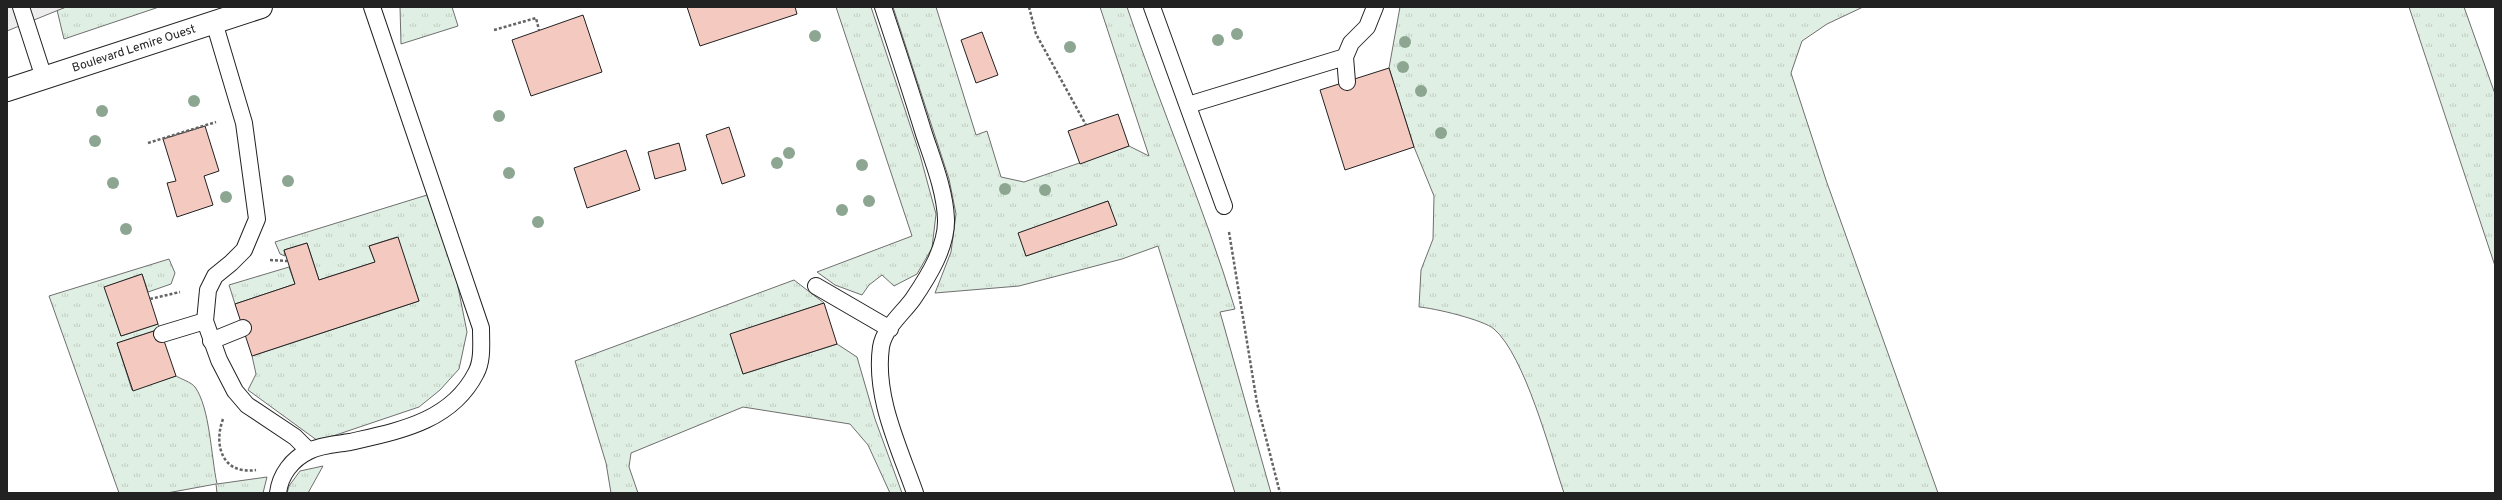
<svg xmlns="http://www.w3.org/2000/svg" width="2502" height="500" viewBox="0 0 2502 500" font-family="Overpass,sans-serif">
	<defs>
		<pattern id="grass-tufts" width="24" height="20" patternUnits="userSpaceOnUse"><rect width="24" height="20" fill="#e0efe3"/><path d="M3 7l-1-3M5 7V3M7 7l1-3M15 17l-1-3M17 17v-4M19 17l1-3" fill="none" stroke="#c0cdc2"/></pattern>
	</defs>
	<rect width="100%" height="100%" fill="#fff"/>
	<path fill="url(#grass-tufts)" stroke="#6f6f6f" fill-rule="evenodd" d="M66 7H159L64 39 57 10Z
		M400 7H452L458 26 401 44Z
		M836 7H871L920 155 936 214 932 248 917 274 894 286 882 275 869 285 862 295 835 285 817 272 912 236Z
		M893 7H936L976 135 987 131 1001 177 1024 182 1129 146 1149 156 1100 7H1127C1161 109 1204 207 1235 309L1220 312 1271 493H1235L1158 246 1122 259 1019 286 935 293 951 252 956 214 949 179ZM1108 201 1116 225 1026 256 1019 233Z
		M1400 7H1863L1827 24 1802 41 1791 73 1826 180 1938 493H1564C1550 452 1525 356 1494 329 1484 320 1434 308 1419 307L1421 270 1433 239 1434 196 1414 147 1389 68Z
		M2409 7H2464L2495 94V266Z
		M427 195 456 277 467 332 459 369 440 390 419 407 318 441 248 390 256 374 252 356 419 301 397 237 369 246 375 262 319 280 307 243 284 250 285 256 280 254 275 242Z
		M169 259 175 273 171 284 148 292 142 274 105 287 121 336 158 324 160 329 117 343 132 390 176 376C181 379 191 382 195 387 210 408 211 456 217 484L267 477 263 493H217L216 484 167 493H119L49 296Z
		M289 267 295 284 235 304 229 285Z
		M794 280 824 303 731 334 743 374 837 344 857 357 875 419 902 493H890L868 445 850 424 743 407 631 453 629 467 638 493H611L606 463 575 361Z
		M323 466 308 493H287L289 486 300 471Z"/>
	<path fill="#ededed" stroke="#6f6f6f" d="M7 7H66L7 31Z"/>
	<path fill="#f3c9c0" stroke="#222" d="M687 7H795L797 14 700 46Z
		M583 15 602 72 531 96 512 40Z
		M982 32 998 75 976 83 961 40Z
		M1389 68 1414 147 1345 170 1320 90Z
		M1118 114 1129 146 1080 164 1068 131Z
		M205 126 219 171 204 176 213 205 177 217 167 183 176 181 163 139Z
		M729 127 745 176 722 184 706 135Z
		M679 143 686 170 655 179 648 152Z
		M626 150 640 190 587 208 574 168Z
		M1108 201 1117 225 1026 256 1018 233Z
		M398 237 419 301 252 356 235 304 295 284 284 250 307 243 319 280 375 262 369 246Z
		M142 274 158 324 121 336 104 287Z
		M824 303 837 344 743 374 730 334Z
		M160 329 176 376 133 391 117 343Z"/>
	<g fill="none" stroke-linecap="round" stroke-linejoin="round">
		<g stroke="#222" stroke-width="18">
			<path id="lane" d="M21 7 44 78
				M883 7C897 49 911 92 924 134 933 161 945 191 946 219 947 247 928 277 913 299 903 313 884 328 881 347 874 397 899 447 915 493
				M1152 7 1224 206
				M214 22 244 123 257 219 244 250 231 263 215 276 208 290 205 321 219 360 235 391 247 405 295 437 309 451
				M1347 82 1345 57 1351 43 1367 27 1375 7
				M1188 105 1345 57
				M816 286 890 329
				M162 334 205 321
				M211 341 243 328
				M278 493C280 475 292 459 309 451 320 445 338 444 350 442 398 431 451 422 476 373 483 360 481 343 481 328L372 7"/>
		</g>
		<g stroke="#222" stroke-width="24">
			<path id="primary" d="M7 90 261 7"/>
		</g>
		<path stroke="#646464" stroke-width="2.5" stroke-dasharray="3 2" stroke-linecap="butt" d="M1029 7 1036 34 1086 125
			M494 30 536 18 539 30
			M148 143 216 122
			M1229 232 1257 403 1280 493
			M270 260 287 261
			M150 299 180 292
			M223 419C213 446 223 475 256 470"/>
		<use href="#lane" stroke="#fff" stroke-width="16"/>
		<use href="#primary" stroke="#fff" stroke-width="22"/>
	</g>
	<g fill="#8da692">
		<circle cx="1237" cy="34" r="6"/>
		<circle cx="815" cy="36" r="6"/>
		<circle cx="1218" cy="40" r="6"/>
		<circle cx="1405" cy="42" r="6"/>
		<circle cx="1070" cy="47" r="6"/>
		<circle cx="1403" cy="67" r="6"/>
		<circle cx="1421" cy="91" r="6"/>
		<circle cx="194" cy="101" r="6"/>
		<circle cx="102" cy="111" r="6"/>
		<circle cx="499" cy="116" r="6"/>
		<circle cx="1441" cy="133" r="6"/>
		<circle cx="95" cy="141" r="6"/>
		<circle cx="789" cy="153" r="6"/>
		<circle cx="777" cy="163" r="6"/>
		<circle cx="862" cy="165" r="6"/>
		<circle cx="509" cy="173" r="6"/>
		<circle cx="288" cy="181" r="6"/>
		<circle cx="113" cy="183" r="6"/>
		<circle cx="1005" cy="189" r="6"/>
		<circle cx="1045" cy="190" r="6"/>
		<circle cx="226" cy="197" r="6"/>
		<circle cx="869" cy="201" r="6"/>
		<circle cx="842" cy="210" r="6"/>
		<circle cx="538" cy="222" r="6"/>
		<circle cx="126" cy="229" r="6"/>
	</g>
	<g text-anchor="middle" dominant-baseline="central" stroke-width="3" stroke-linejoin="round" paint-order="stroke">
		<g font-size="12" fill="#222" stroke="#fff">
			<text transform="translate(134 49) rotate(-18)">Boulevard Lemire Ouest</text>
		</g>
	</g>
	<rect width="2502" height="500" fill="none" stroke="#222222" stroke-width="16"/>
</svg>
